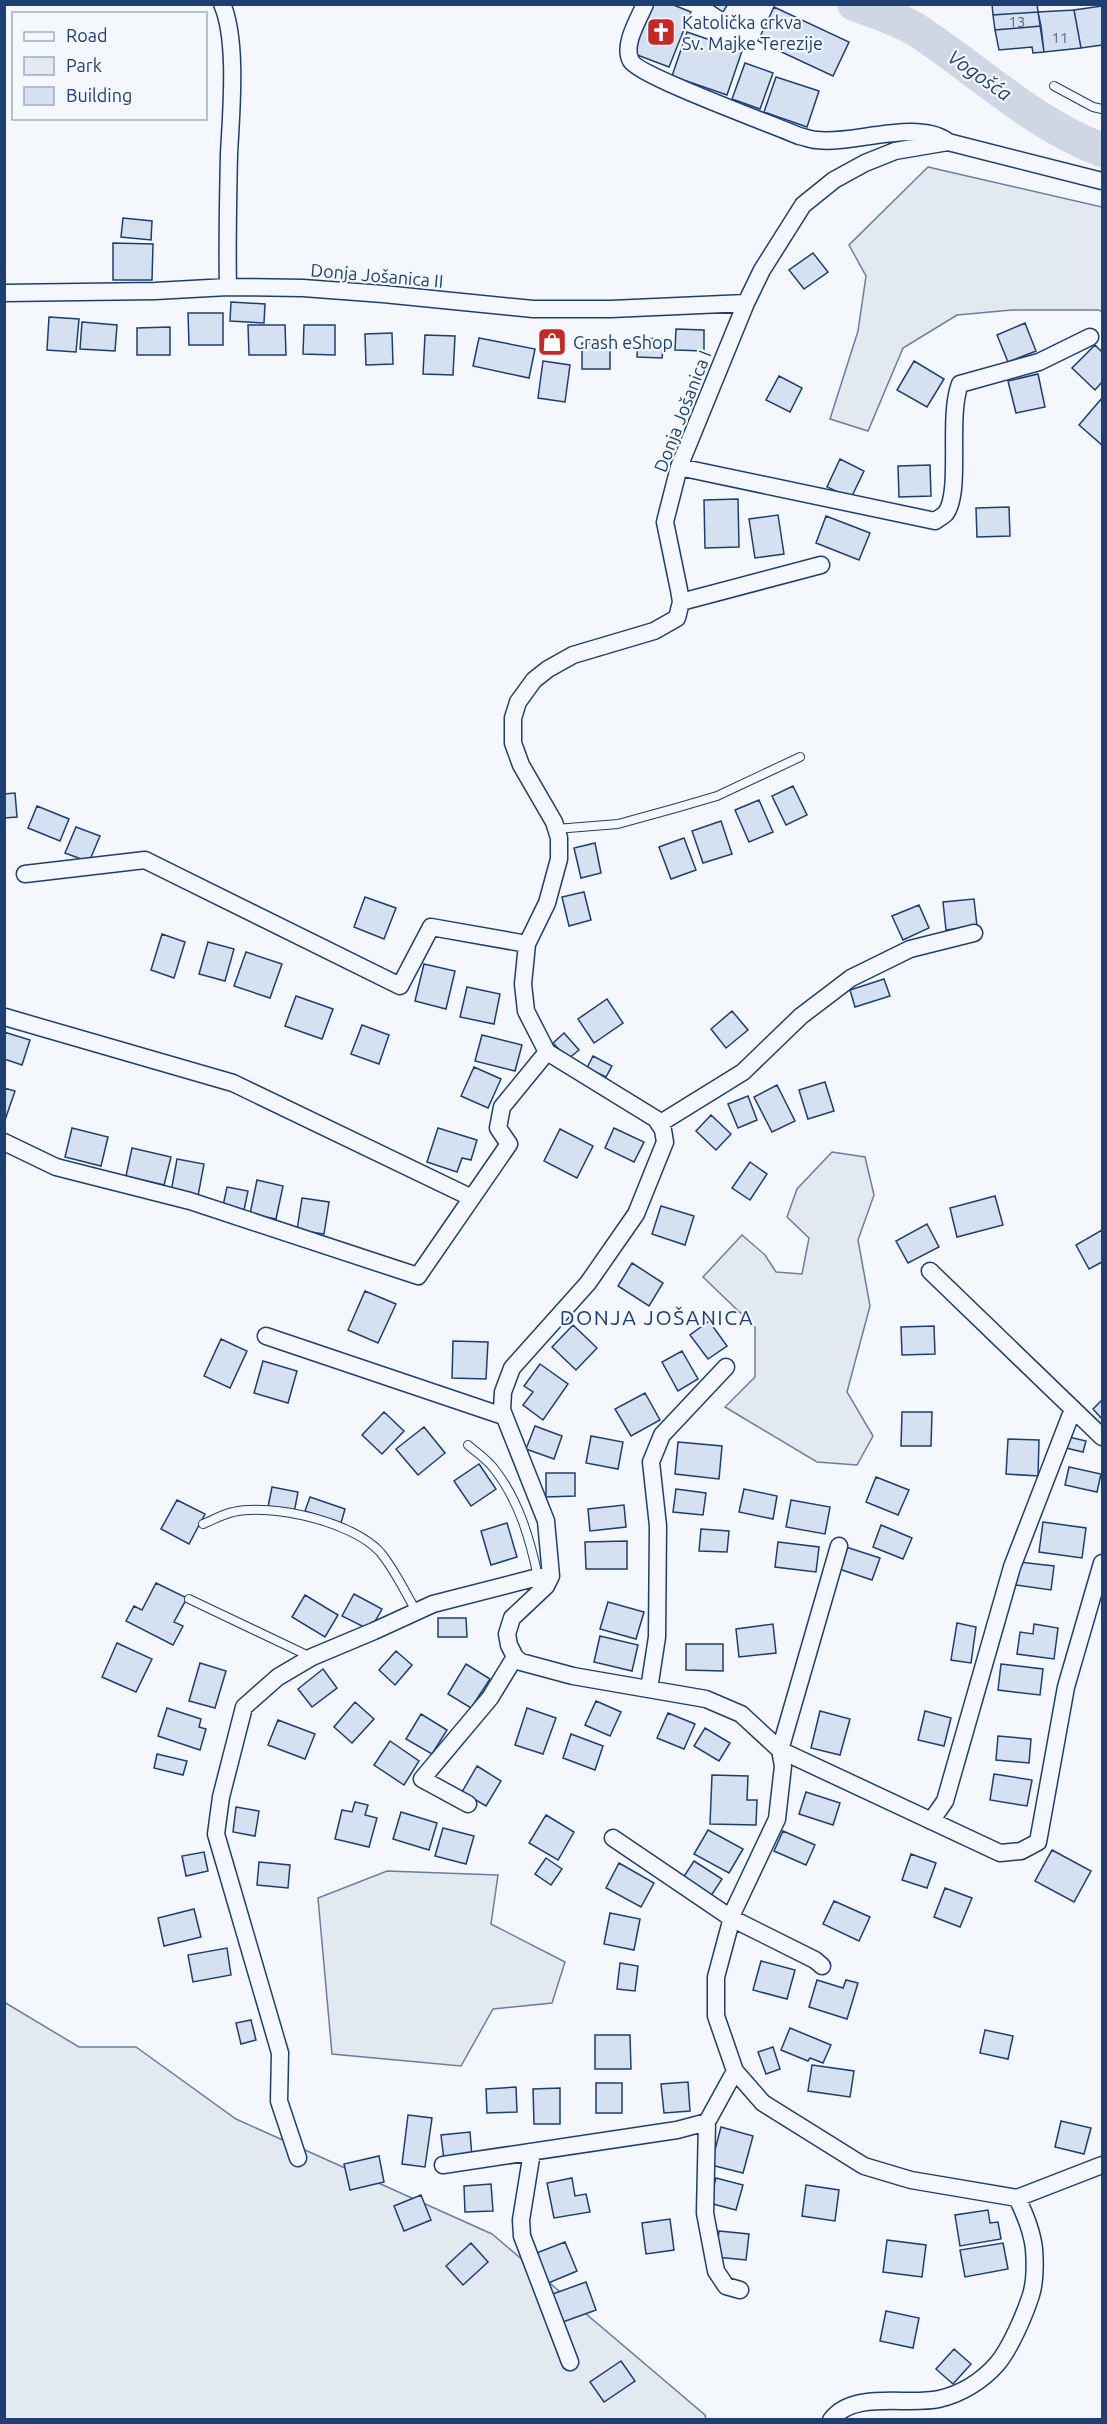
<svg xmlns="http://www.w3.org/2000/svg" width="1107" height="2424" viewBox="0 0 1107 2424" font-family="Ubuntu,sans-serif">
	<rect width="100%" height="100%" fill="#f4f7fb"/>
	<path fill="#e3e9f0" stroke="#687fa3" stroke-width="1.5" d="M928 167 1102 207V312L1099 310H1012L957 315 903 348 868 431 830 419 858 331 866 276 849 245Z
		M832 1152 865 1157 874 1195 858 1240 870 1306 847 1392 873 1436 857 1465 817 1462 725 1407 755 1377V1327L703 1277 742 1235 765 1255 776 1272 802 1274 809 1238 787 1217 797 1189Z
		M387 1871 498 1875 491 1924 565 1962 552 2003 493 2009 461 2066 332 2054 318 1898Z
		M4 2002 79 2047H136L236 2119 492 2234 705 2415 706 2419H5Z"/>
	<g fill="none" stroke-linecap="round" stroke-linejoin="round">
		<path stroke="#cfd7e4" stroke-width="34" d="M854 4C876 12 899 19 918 31 979 71 1033 124 1102 150"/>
	</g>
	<path fill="#d5e0f0" stroke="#1d3f73" stroke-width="1.5" d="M651 4H671L691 12 669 67 632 53Z
		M711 4H728L723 12Z
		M992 4H1037L1038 12 993 15Z
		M1102 6V45L1081 48 1074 10Z
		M774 7 849 42 833 76 758 41Z
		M1074 10 1081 48 1044 52 1038 12Z
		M1038 12 1041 26 995 30 993 15Z
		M1041 26 1044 52 1033 53 1032 47 999 50 995 30Z
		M687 32 742 51 727 95 672 76Z
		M745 63 773 73 760 109 732 99Z
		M776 77 819 91 807 127 764 112Z
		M123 218 152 221 151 240 121 237Z
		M113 243 153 244 152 280H113Z
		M813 253 828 272 804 289 789 270Z
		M231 302 265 304 264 323 230 321Z
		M188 313H223V345H189Z
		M49 317 79 319 76 352 47 350Z
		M82 322 117 325 115 351 80 349Z
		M1025 323 1036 351 1008 362 997 335Z
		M248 325H285L286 355H249Z
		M304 325H335V355L303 354Z
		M170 327V355H137V328Z
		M676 329 704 330V351L675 350Z
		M392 333 393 364 366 365 365 334Z
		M425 335 455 336 453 375 423 374Z
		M479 338 535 349 529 378 473 366Z
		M638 338 664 339 662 358 637 357Z
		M582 343H610V369H582Z
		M1095 345 1102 352V382L1095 390 1072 368Z
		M543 361 570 365 565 402 538 398Z
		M914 361 944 379 927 407 897 390Z
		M1038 374 1045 407 1016 413 1008 381Z
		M779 376 802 388 790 412 766 400Z
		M1102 398V445L1079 425Z
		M840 459 864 471 851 498 827 487Z
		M930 465 931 496 899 497 898 466Z
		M738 499 739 547 705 548 704 500Z
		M1009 507 1010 536 977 537 976 508Z
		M778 515 784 554 755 558 749 519Z
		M826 516 870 533 859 560 816 543Z
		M793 786 807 815 786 825 772 796Z
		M15 793 17 817 4 818V794Z
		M759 800 773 832 749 842 735 810Z
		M37 806 69 819 60 841 28 828Z
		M721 821 732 854 703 863 692 831Z
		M76 827 100 836 89 862 65 853Z
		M684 838 696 870 671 879 659 847Z
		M595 843 601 873 581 878 574 848Z
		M584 892 591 920 569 926 562 897Z
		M365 897 396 908 384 939 354 927Z
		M974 899 977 926 946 930 943 902Z
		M919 905 929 928 903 940 892 916Z
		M162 934 185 942 174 978 151 970Z
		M208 942 234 949 225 981 199 974Z
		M246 952 282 964 270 998 234 986Z
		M424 964 455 971 446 1009 415 1001Z
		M884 979 890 996 855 1007 850 990Z
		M467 987 500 994 494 1024 460 1017Z
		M296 996 333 1009 322 1039 285 1026Z
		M607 999 623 1023 594 1043 578 1019Z
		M732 1011 748 1030 726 1048 711 1029Z
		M362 1025 389 1035 379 1064 351 1054Z
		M4 1032 30 1040 22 1065 4 1059Z
		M564 1033 579 1050 568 1059 553 1043Z
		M482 1035 522 1045 515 1071 475 1061Z
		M593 1056 612 1066 606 1077 587 1068Z
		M474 1067 501 1079 488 1108 461 1096Z
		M825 1082 834 1111 808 1119 799 1090Z
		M777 1085 795 1121 772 1132 754 1097Z
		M4 1088 15 1091 4 1123Z
		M748 1096 757 1120 738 1128 728 1104Z
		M711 1115 731 1134 716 1150 696 1131Z
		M72 1128 108 1137 101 1166 65 1157Z
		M438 1128 477 1140 471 1160 462 1158 457 1172 427 1162Z
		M614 1128 644 1142 634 1162 605 1148Z
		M560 1129 593 1146 577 1178 544 1161Z
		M132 1148 171 1157 164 1185 126 1176Z
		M177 1159 204 1164 198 1196 171 1192Z
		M750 1162 767 1174 750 1200 732 1188Z
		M257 1180 283 1186 276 1219 250 1214Z
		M227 1187 248 1191 244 1210 223 1206Z
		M995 1196 1003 1225 957 1237 950 1208Z
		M302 1198 329 1202 324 1234 297 1230Z
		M661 1206 694 1216 685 1245 652 1234Z
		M927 1224 939 1247 908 1263 896 1241Z
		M1102 1230V1262L1089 1269 1076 1245Z
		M632 1263 663 1283 649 1306 618 1286Z
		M365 1291 396 1304 378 1343 348 1330Z
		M709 1321 727 1346 708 1359 690 1335Z
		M573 1325 597 1348 576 1370 552 1347Z
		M934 1326 935 1354 902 1355 901 1327Z
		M221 1339 247 1351 230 1388 204 1376Z
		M453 1341 488 1342 486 1379 452 1378Z
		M682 1351 698 1379 678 1391 662 1362Z
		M263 1361 297 1371 288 1403 254 1393Z
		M540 1364 568 1384 543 1420 523 1405 533 1392 524 1386Z
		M645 1393 660 1420 631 1436 615 1409Z
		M1102 1400V1419L1093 1409Z
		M384 1412 404 1431 382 1454 362 1435Z
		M902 1412H932L931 1446H901Z
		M535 1426 562 1436 554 1459 526 1449Z
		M424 1427 445 1453 418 1475 396 1449Z
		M591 1436 623 1442 618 1469 586 1463Z
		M1069 1437 1086 1441 1083 1452 1066 1448Z
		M1008 1439 1039 1440 1038 1476 1006 1474Z
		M678 1442 722 1446 719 1479 675 1474Z
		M479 1464 496 1489 471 1506 454 1481Z
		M1069 1467 1101 1474 1097 1492 1065 1485Z
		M546 1473H575V1496L546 1497Z
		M876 1477 909 1490 898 1515 866 1502Z
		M272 1487 298 1492 294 1513 268 1507Z
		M676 1489 706 1493 703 1515 673 1512Z
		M744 1489 777 1496 773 1519 739 1512Z
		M310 1497 345 1509 341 1523 305 1511Z
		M177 1500 205 1514 189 1544 161 1529Z
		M791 1500 830 1507 825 1534 786 1527Z
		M624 1505 626 1527 590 1531 588 1509Z
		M1043 1522 1086 1528 1082 1558 1039 1552Z
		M507 1523 517 1557 491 1565 481 1531Z
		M881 1525 912 1538 903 1559 873 1547Z
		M701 1529 729 1531 727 1552 699 1551Z
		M627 1541V1569H586L585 1542Z
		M778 1542 819 1547 816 1572 775 1567Z
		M846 1547 880 1558 872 1580 839 1569Z
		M1019 1562 1054 1566 1051 1590 1016 1585Z
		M156 1583 187 1598 174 1622 183 1626 173 1645 126 1621 134 1606 142 1610Z
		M354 1594 382 1609 370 1630 342 1616Z
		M305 1595 338 1615 325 1637 292 1617Z
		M608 1602 644 1612 636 1639 600 1629Z
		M438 1618H466L467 1637H438Z
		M957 1623 976 1627 971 1663 951 1660Z
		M773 1624 776 1653 739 1657 736 1629Z
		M1034 1624 1058 1628 1054 1659 1017 1654 1020 1632 1033 1634Z
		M600 1636 638 1645 632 1671 594 1662Z
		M117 1643 152 1659 136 1692 102 1677Z
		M686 1644H723V1671L686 1670Z
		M396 1651 412 1665 395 1685 379 1670Z
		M200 1663 226 1671 215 1708 189 1701Z
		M466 1664 490 1679 471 1708 448 1694Z
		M1001 1664 1043 1669 1040 1695 998 1690Z
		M323 1669 337 1688 312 1707 298 1689Z
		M596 1701 621 1712 610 1736 585 1725Z
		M355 1702 374 1719 352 1743 334 1727Z
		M167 1708 201 1719 199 1727 206 1729 200 1750 158 1736Z
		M527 1708 556 1718 543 1754 515 1745Z
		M820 1711 850 1719 840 1755 811 1748Z
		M925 1711 951 1718 944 1746 918 1740Z
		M668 1713 695 1724 684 1749 657 1738Z
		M421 1714 447 1730 432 1754 406 1739Z
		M278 1720 315 1734 305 1759 268 1745Z
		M705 1728 730 1743 719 1761 694 1746Z
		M571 1734 603 1746 595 1770 563 1758Z
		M998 1736 1031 1739 1029 1763 996 1760Z
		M390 1741 419 1761 404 1785 374 1765Z
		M157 1754 187 1761 183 1775 154 1768Z
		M477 1766 501 1781 486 1806 462 1792Z
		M994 1774 1032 1780 1027 1806 990 1800Z
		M712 1775 748 1776 747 1800H757L756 1825 710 1824Z
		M806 1792 840 1803 833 1825 799 1814Z
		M355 1802 368 1805 365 1815 377 1818 369 1847 335 1839 342 1810 352 1812Z
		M236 1807 259 1811 255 1836 233 1832Z
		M401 1812 437 1823 429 1850 393 1839Z
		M546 1815 574 1832 558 1860 529 1843Z
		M443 1828 474 1836 466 1864 435 1856Z
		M708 1830 743 1849 729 1873 694 1854Z
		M783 1831 815 1845 806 1865 774 1851Z
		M1052 1850 1091 1871 1074 1902 1035 1881Z
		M204 1852 208 1871 186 1876 182 1856Z
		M911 1854 936 1863 927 1888 902 1880Z
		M546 1858 562 1869 551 1885 535 1874Z
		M694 1861 722 1879 709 1899 681 1881Z
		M259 1862 290 1865 288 1888 257 1885Z
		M619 1863 654 1883 641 1907 606 1888Z
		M945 1888 972 1898 960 1927 934 1917Z
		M834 1901 870 1917 859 1941 823 1924Z
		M194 1909 201 1937 164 1946 158 1918Z
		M610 1913 640 1919 634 1950 604 1944Z
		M227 1948 231 1975 193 1982 188 1955Z
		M761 1961 795 1970 787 1999 753 1990Z
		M620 1963 638 1966 635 1991 617 1989Z
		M817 1980 843 1988 846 1980 858 1983 847 2019 809 2007Z
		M251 2020 256 2040 241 2044 236 2023Z
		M790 2028 831 2045 823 2063 810 2058 808 2061 781 2050Z
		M985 2030 1013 2036 1008 2059 980 2053Z
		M595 2035H630L631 2069H595Z
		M773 2047 780 2069 766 2074 758 2052Z
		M812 2065 854 2071 850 2097 808 2091Z
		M688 2082 690 2111 664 2113 661 2084Z
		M596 2083H622V2113H596Z
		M516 2087 517 2112 487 2113 486 2089Z
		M560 2088V2124H534L533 2089Z
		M408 2115 432 2118 425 2167 402 2164Z
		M1061 2121 1091 2128 1084 2154 1055 2147Z
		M721 2127 753 2136 743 2173 711 2165Z
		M470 2132 472 2157 444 2160 441 2135Z
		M379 2156 384 2182 350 2190 344 2164Z
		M572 2178 575 2196 586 2194 590 2212 554 2218 547 2183Z
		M716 2178 743 2185 736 2210 709 2203Z
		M491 2184 493 2211 465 2212 464 2186Z
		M806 2185 839 2190 835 2221 802 2216Z
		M421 2195 431 2220 404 2231 394 2206Z
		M988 2210 990 2223 998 2222 1001 2239 960 2246 955 2215Z
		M670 2219 674 2250 646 2254 642 2223Z
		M719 2231 749 2234 746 2260 716 2257Z
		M887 2240 926 2245 922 2277 883 2272Z
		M565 2242 577 2271 546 2284 534 2254Z
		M471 2243 488 2262 463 2285 446 2266Z
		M1003 2243 1008 2269 965 2277 960 2250Z
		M586 2282 596 2310 560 2323 550 2295Z
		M886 2311 919 2318 913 2348 880 2341Z
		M954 2349 971 2364 953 2384 936 2369Z
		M621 2361 635 2381 604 2402 590 2382Z"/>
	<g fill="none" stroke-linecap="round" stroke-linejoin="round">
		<g stroke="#1d3f73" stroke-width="10">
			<path id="service" d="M1054 86 1093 107 1102 109
				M556 829 618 824 676 808 717 796 800 757
				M468 1445C477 1453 488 1460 495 1470 519 1501 530 1539 538 1577
				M203 1524C213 1520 223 1514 233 1512 272 1503 353 1522 380 1552 395 1570 405 1592 416 1611
				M189 1599 311 1657"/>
		</g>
		<g stroke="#1d3f73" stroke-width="19">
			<path id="minor" d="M222 4C238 40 231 114 229 154 228 199 227 243 228 287
				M645 4C639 19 622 45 631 61 639 76 774 125 799 136 805 137 811 140 817 140 851 145 916 119 947 141
				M1102 181 948 142 895 151 865 163 834 180 803 205 762 270 746 303 679 467 665 522 679 590 681 602 677 618 654 631 573 655 548 669 534 680 518 702 513 718V743L521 765 554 822 559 838V859L547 903 527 944 523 984 526 1011 547 1052 656 1119 663 1130 665 1142 636 1214 588 1283 512 1368 503 1392 502 1410 546 1521 551 1576 546 1586 512 1618 507 1634 509 1645 515 1657 521 1662 573 1676 706 1699 741 1714 780 1750 783 1766 777 1819 734 1910 716 1977V2016L735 2071 763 2103 864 2166 911 2180 1017 2198 1102 2165
				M4 293 155 291 228 287 303 288 383 294 533 309H611L746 303
				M679 467 935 521C938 519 943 516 946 513 962 490 947 417 960 384L1039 362 1090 337
				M681 602 821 565
				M25 874 145 860 400 986 431 927 527 944
				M5 1017 233 1083 472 1198
				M659 1124 743 1072 801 1016 851 978 910 949 974 933
				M4 1142 56 1167 190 1201 418 1276 509 1144 498 1128 502 1107 547 1052
				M930 1271 1102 1437
				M266 1336 503 1416
				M839 1546 780 1750 1000 1853 1021 1851 1038 1842 1066 1687 1102 1563
				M649 1689 657 1637 658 1526 651 1462 662 1435 726 1367
				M468 1804 422 1779 490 1698 515 1657
				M931 1821 945 1801 1012 1567 1073 1409
				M613 1838 731 1918 815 1960 822 1966
				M707 2122 705 2213 716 2271 726 2286 740 2290
				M532 2152 521 2220 522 2236 570 2362
				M298 2158 279 2101 280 2053 216 1834 221 1797 244 1707 278 1677 312 1657 374 1631 433 1604 538 1577 551 1576
				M443 2165 677 2130 707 2122 735 2071
				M831 2420C853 2390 907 2406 939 2399 961 2394 982 2381 997 2364 1010 2349 1025 2314 1031 2295 1035 2282 1035 2262 1034 2249 1032 2230 1025 2214 1017 2198"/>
		</g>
		<use href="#service" stroke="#f4f7fb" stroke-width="8"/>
		<use href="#minor" stroke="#f4f7fb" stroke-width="16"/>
	</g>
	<defs>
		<g id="church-square" transform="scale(1.5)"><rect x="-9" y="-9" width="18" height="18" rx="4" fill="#c62828" stroke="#f4f7fb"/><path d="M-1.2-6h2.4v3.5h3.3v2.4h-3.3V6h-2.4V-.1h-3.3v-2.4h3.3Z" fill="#fff"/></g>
		<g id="shop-square" transform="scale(1.5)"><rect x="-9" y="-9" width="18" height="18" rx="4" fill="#c62828" stroke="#f4f7fb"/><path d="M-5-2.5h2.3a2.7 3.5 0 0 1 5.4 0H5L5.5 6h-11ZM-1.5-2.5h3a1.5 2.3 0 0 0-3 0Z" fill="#fff"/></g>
	</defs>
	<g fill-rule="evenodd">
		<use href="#church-square" x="661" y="32"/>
		<use href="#shop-square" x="552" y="342"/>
	</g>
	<g text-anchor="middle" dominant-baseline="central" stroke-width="4.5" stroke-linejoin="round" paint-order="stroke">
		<g font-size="15" fill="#4b6792">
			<text x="1017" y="21">13</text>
			<text x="1060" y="37">11</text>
		</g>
		<g font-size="18" fill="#1d3f73" stroke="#f4f7fb" text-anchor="start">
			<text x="682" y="22">Katolička crkva<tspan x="682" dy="21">Sv. Majke Terezije</tspan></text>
			<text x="573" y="342">Crash eShop</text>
		</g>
		<g font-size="18" fill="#1d3f73" stroke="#f4f7fb">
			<text transform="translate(377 275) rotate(5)">Donja Jošanica II</text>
			<text transform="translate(682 411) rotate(-69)">Donja Jošanica I</text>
		</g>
		<g font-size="20" font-style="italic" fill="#1d3f73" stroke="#f4f7fb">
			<text transform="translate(980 75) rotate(35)">Vogošća</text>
		</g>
		<g font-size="21" letter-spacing="1.5" fill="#1d3f73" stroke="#f4f7fb">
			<text x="657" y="1317">DONJA JOŠANICA</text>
		</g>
	</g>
	<rect width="1107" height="2424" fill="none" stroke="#1d3f73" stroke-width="12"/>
	<rect x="12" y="12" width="195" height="108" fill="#f4f7fb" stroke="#9eadc5" stroke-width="1.5"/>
	<rect x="24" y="32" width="30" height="9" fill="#f4f7fb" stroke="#9eadc5" stroke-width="1.5"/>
	<text x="66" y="42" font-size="18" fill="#1d3f73">Road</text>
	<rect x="24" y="57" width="30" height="18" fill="#e3e9f0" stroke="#9eadc5" stroke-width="1.5"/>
	<text x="66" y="72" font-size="18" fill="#1d3f73">Park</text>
	<rect x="24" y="87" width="30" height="18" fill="#d5e0f0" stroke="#9eadc5" stroke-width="1.5"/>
	<text x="66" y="102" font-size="18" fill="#1d3f73">Building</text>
</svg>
